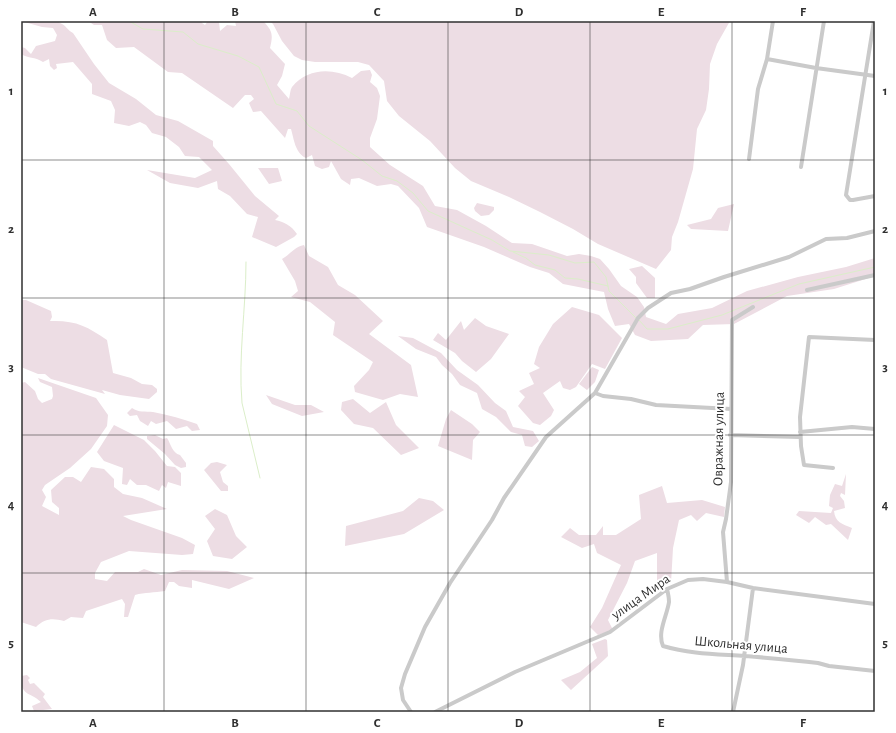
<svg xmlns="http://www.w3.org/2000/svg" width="896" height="733" viewBox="0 0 896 733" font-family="'Alegreya Sans',sans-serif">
	<rect width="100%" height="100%" fill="#fff"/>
	<path fill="#eddde4" d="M21 21C31 21 52 18 60 23 66 25 67 30 73 33L94 64 109 83 136 99 156 115 178 121 213 141V146L229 164 255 196 279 216 275 220C284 222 291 225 297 234L294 237 276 247 252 237 258 217 247 214 230 196 218 189 217 181 198 188 170 183 147 170 195 178 212 170 199 157 185 156 179 147 166 137 152 133 146 125 140 122 129 126 114 123 115 110 111 101 92 94V84L73 62 56 64 57 68 54 70 50 66 49 59 43 62C34 56 29 59 21 54V47L25 48 31 54 36 46 55 41 57 35 53 28 42 27Z
		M88 21H201L202 23 205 25 208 21 219 22 220 31 227 25 236 26 235 21H263C273 31 273 35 270 48L285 64 282 76 277 85 289 99C290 95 290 90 292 87 308 68 332 68 352 78L361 71 370 70 372 75 370 82 377 88 380 96 377 119 370 138V147L390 165 423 186 435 206 457 210 486 226 512 243 532 244 567 256 579 254 591 256 600 259 609 269 621 286 637 297 644 307 646 317 666 324 678 314 712 308 747 291 798 277 846 267 875 258V276L834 289 787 296 734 324 703 325 688 339 651 341 635 335 629 324 615 326 608 309 604 292 563 284 549 273 530 267 484 247 427 227 419 208 398 186 391 184 377 186 359 178 351 179 350 185 341 179 331 161 329 167 322 169 315 166 312 155 306 158C295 153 294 139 291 129H288L285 138 261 111 253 112 249 103 254 99 251 95H245L233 108 182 73 168 72 134 47 116 48 107 40 102 25H94Z
		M270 21H730L717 44 710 64 709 89 706 110 697 129 693 169 678 222 672 237 671 250 656 269 598 244 573 229 540 212 509 197 471 181 455 168 430 141 399 116 387 101 384 81 369 65 358 62H315L302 60 294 56 282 41 273 24Z
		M258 168H278L282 181 269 184Z
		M477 203 494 207V210L489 215 481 216 475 211 474 208Z
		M734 204 728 231 691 229 687 225 711 219 718 208Z
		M304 245 309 256 328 267 338 285 355 295 383 321 369 334 411 365 418 397 400 394 383 400 355 392 354 386 369 370 373 362 333 335 335 322 310 302 291 297 298 291 295 281 282 259C291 254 294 247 304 245Z
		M642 266 655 278V298H647L636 283V277L629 269Z
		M21 300H26L51 311 52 317 50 321C75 320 87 326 107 340L113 373 131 378 142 384 152 385 157 389V392L149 399 120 395 102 390 105 394 51 379 45 374H38L21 367Z
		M572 307 599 315 622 338 605 369 592 364 576 387 570 390 563 388 560 381 543 393 554 410 551 416 540 425 533 423 518 406 525 397 519 391 534 384 529 373 540 368 534 364 539 347 553 324Z
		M475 318 486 326 509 334 491 359 476 372 462 361 455 353 433 340 438 333 446 340 461 321 464 330Z
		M398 336 413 338 441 353 457 370 478 385 495 403 506 411 513 427 533 431 539 441 532 447 525 446 522 435 511 432 496 417 482 409 477 393 460 385 452 374 442 365 436 357 416 349Z
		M592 367 599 370 595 382 587 390 579 384Z
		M38 378 96 398 108 415 107 426 91 449 70 468 45 485 42 490 46 497 42 506 59 515V508L52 502 51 490 65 477H73L81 482 91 467 104 469 114 479V487L123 494 142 498 167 509 123 516 131 520 182 538 195 545 193 554 182 555 129 551 101 562 95 573V579L107 581 115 572H138L144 569 161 575 182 570 227 571 254 578 229 589 192 580V588L179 586 174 582H169L165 591C154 593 145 592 135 595L128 617H124L125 604 122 599 86 611 83 618 71 617 64 621C53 618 45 618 36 627L21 622V383L25 382 35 391 38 399 42 403 52 399 53 396 52 387 40 382Z
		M266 395 295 405H311L324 412 302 416 272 404Z
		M353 399 370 413 386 402 396 425 419 448 401 455 373 428 354 424 341 410 342 402Z
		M132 408C139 413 145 411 153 412 169 415 183 419 197 424L200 430 192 431 187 426 176 429 167 421 156 424 151 421 148 426 140 421 137 415 130 416 127 413Z
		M451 410 472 424 480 432 473 440 472 460 438 446 446 419Z
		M114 425 144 440 155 451 167 466 175 467 181 473V486L168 482 166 488 162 485 159 491 146 485H137L130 479 127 485 122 484 123 468 104 461 97 452Z
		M155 435 163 439 167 438C171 444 172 453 180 455L186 463V467L181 468 175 465 165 454 147 439V436Z
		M217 462 227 465 220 472 223 482 228 486V491H221L204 470 211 463Z
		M846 474 845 495 841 493 840 496 844 501 845 508 834 511C835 522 842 524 852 528L848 540 831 524 826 525 815 517 809 523 796 515 799 511 831 513 833 508 829 506 830 495 835 484 842 486Z
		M662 486 667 503 702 500 725 507 724 517 706 513 697 521 691 515 679 520 673 548 671 583 657 582V553L635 561 627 583 608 620 613 630 598 635 590 627 602 608 621 565 597 553 594 544 582 548 561 537 570 528 579 535H596L603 526V535H616L641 519 639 495Z
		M419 498 433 501 444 510 404 534 345 546 346 526 403 511Z
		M215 509 227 515 236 536 247 547 232 559 213 556 207 541 215 529 205 516Z
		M605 639 607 640 608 656 606 658 571 690 561 680 580 672 597 658 592 644Z
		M27 675 30 678 28 680 30 684 34 683 45 694 43 697 52 709 34 711 32 706 41 702C29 691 21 697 21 676Z"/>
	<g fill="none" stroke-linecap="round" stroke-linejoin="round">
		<path stroke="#dbeec9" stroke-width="1" d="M129 21 143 29 183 32 198 44 238 56 259 67 276 104 297 111 309 126 362 160 382 176 397 181 413 193 428 211 492 240 510 251 549 255 575 263 594 262 606 277 609 291 636 318
			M513 252 526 258 535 265 555 270 565 278 578 279 608 286
			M246 262C246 309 238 356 242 403L260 478
			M639 320 647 329H668L722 315 799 284 875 267"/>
		<path stroke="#cacaca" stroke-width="4" d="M874 21 846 195 850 200H853L875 196
			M767 59 816 68 875 76
			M749 159 758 89 767 59 773 21
			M801 167 824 21
			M807 290 875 275
			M595 393 603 396 631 399 656 405 731 409
			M800 432 852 427 875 429
			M730 435 800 437
			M833 468 804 465 801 446 800 417 809 337 875 340
			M727 582 723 532 726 519 731 482 732 320 753 307
			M667 589C668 593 669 597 669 602 667 616 657 632 663 646 690 654 717 654 745 656 769 658 793 660 818 663L829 666 875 671
			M411 712 403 700 401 688 405 674 425 627 450 583 492 520 504 498 546 437 595 393 638 318 648 308 671 293 690 289 724 277 789 257 826 239 847 238 875 231
			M435 712 515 672 610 632 667 589 688 580 703 579 727 582 753 588 875 604
			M733 712 743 665 753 588"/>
	</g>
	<path fill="none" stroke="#303030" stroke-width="1" stroke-opacity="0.55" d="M164 21V712M306 21V712M448 21V712M590 21V712M732 21V712M21 160H875M21 298H875M21 435H875M21 573H875"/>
	<g text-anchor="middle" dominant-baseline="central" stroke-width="4" stroke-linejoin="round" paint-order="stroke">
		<g font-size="14" fill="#303030" stroke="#fff">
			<text transform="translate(719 439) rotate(-89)">Овражная улица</text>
			<text transform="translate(641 597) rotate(-35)">улица Мира</text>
			<text transform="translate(741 645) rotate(5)">Школьная улица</text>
		</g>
	</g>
	<rect width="896" height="733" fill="none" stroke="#ffffff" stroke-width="44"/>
	<rect x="22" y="22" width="852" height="689" fill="none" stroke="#303030" stroke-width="1.5"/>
	<g font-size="13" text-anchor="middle" font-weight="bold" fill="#303030">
		<text x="93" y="16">A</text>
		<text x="235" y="16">B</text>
		<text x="377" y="16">C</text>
		<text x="519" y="16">D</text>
		<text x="661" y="16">E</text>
		<text x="803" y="16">F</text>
		<text x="11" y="95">1</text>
		<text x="885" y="95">1</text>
		<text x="11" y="233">2</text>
		<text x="885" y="233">2</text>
		<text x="11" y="371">3</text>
		<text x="885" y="371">3</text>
		<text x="11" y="509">4</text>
		<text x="885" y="509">4</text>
		<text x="11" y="647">5</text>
		<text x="885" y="647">5</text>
		<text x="93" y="727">A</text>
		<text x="235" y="727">B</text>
		<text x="377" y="727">C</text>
		<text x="519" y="727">D</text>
		<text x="661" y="727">E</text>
		<text x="803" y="727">F</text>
	</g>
</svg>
